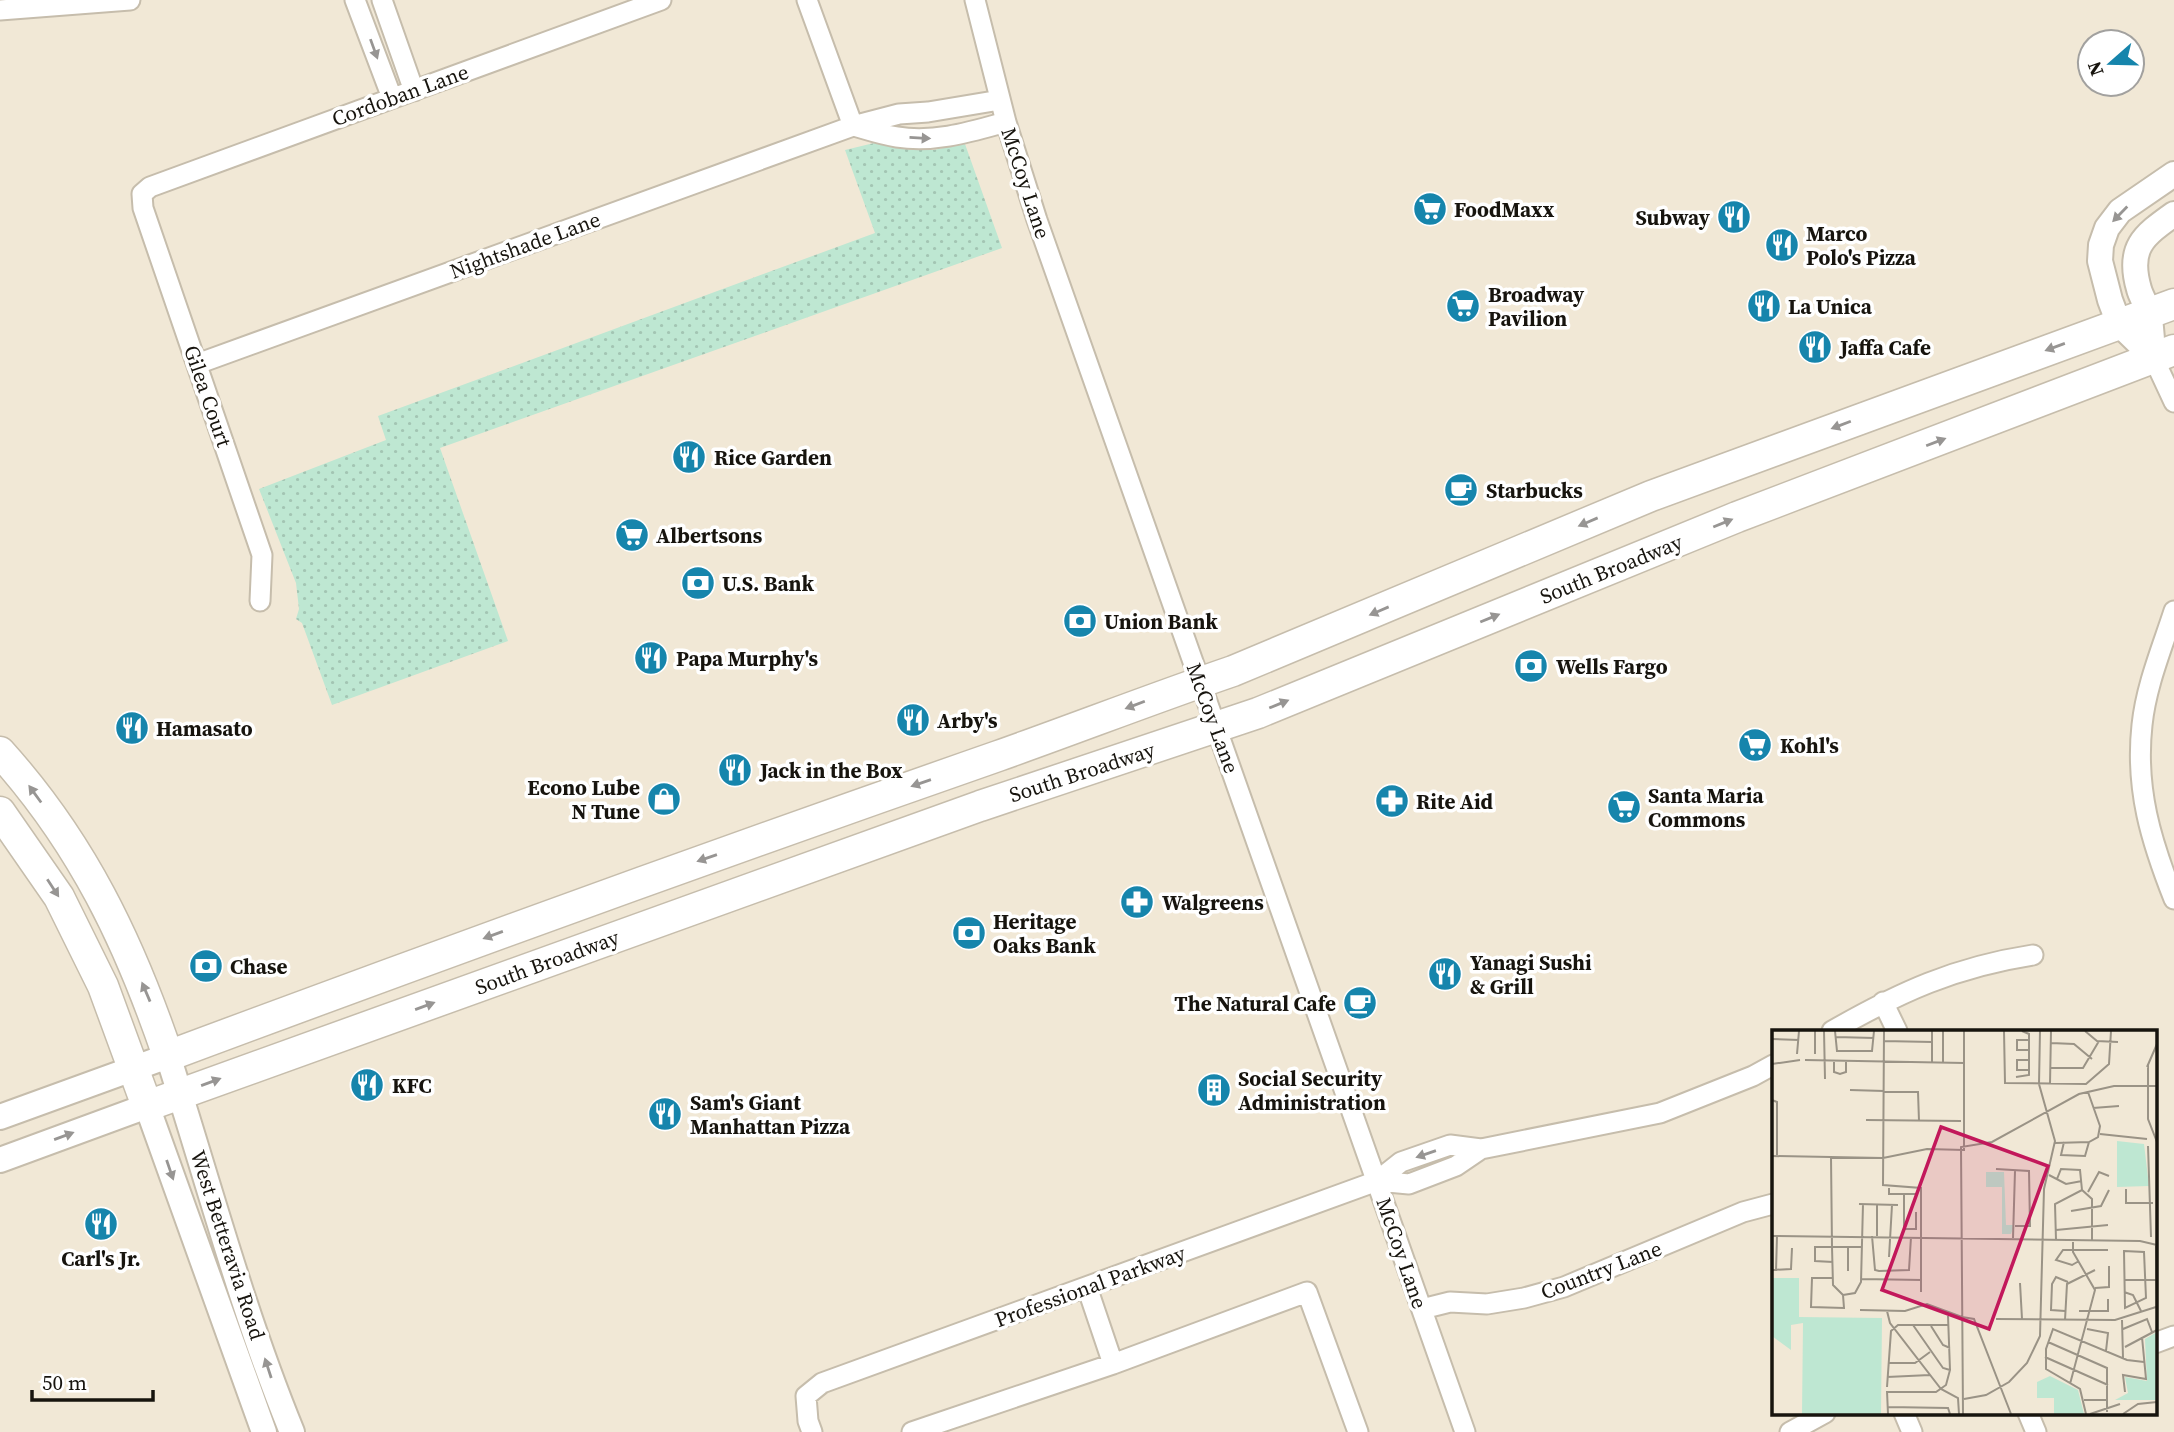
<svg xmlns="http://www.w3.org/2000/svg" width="2174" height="1432" viewBox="0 0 2174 1432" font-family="'Source Serif 4',serif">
	<defs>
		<pattern id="park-dots" width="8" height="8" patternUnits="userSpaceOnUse" patternTransform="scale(1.75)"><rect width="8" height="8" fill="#bee7d2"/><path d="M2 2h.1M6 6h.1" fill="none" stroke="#a3c5b3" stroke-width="1.8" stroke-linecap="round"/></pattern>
	</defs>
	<rect width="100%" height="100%" fill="#f1e8d6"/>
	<path fill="url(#park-dots)" d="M874 143 914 150H933L965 144 1002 248 440 448 508 641 332 705 302 623 296 619 299 609 296 583 259 489 386 440 378 416 875 233 845 150Z"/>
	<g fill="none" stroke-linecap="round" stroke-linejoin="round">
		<g stroke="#c6bdac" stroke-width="23">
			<path id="minor" d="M355 0 392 98
				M382 0 414 91
				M807 0 853 126
				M975 0 1006 122 1037 220 1465 1432
				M0 10 130 0
				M854 126C868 130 883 135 897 137 935 143 970 132 1006 122
				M2153 357 2174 402
				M197 364 853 126 899 114 928 112 1000 100
				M260 601 262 555 143 208 142 194 150 187 661 0
				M2174 611C2162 648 2146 686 2142 725 2135 789 2151 841 2174 899
				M1883 1002 1897 1031
				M1832 1031C1900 992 1955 967 2033 955
				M1377 1181 1409 1184 1456 1166 1481 1149
				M1422 1309 1450 1302 1487 1304 1524 1298 1564 1287 1743 1212 1773 1204
				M2155 1343 2174 1336
				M1113 1364 1307 1292 1358 1432
				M1904 1413 1912 1432
				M2028 1413 2036 1432
				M812 1432 808 1421 806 1396 822 1383 1377 1181 1401 1162 1450 1145 1481 1149 1660 1113 1753 1076 1773 1065
				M912 1432 1113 1364 1087 1287
				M1790 1432 1825 1413"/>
		</g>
		<g stroke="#c6bdac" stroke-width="28">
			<path id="major" d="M2153 357 2119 324 2110 300 2100 261 2101 245 2107 228 2120 211 2174 174
				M2153 357C2152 343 2152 328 2149 314 2147 305 2141 297 2139 289 2127 248 2143 236 2174 214
				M0 1117 168 1056C208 1181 242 1310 292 1432
				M0 1160 147 1106 264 1432"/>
		</g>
		<g stroke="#c6bdac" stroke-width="33">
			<path id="highway" d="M0 752C82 843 129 941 168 1056 444 953 720 853 998 756 1077 728 1154 698 1233 671L1651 496 2174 304
				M0 812 59 897 103 986 147 1106 980 806 1258 713 1737 517 2174 350"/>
		</g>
		<use href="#minor" stroke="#fff" stroke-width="19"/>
		<use href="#major" stroke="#fff" stroke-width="24"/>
		<use href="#highway" stroke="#fff" stroke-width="30"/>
	</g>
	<defs><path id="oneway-solid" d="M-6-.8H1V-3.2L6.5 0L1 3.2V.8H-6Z" transform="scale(1.75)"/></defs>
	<g fill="#979593">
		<use href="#oneway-solid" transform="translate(374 49) rotate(70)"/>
		<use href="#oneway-solid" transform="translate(920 138) rotate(3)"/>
		<use href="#oneway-solid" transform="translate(2120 214) rotate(134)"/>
		<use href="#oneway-solid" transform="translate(2055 347) rotate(160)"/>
		<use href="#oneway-solid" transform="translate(1841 425) rotate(159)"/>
		<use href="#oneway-solid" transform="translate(1936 442) rotate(-21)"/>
		<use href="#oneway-solid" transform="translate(1588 522) rotate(157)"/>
		<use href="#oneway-solid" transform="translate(1723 523) rotate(-22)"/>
		<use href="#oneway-solid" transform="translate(1379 611) rotate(157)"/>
		<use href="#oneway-solid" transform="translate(1490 618) rotate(-22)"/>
		<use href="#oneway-solid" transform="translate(1279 704) rotate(-22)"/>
		<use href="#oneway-solid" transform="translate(1135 705) rotate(159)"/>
		<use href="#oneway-solid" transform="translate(921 783) rotate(161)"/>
		<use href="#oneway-solid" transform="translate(35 794) rotate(-126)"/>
		<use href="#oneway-solid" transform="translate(707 858) rotate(161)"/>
		<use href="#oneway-solid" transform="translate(53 888) rotate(57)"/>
		<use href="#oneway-solid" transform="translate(493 935) rotate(160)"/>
		<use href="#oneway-solid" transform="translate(146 992) rotate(-113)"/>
		<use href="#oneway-solid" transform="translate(425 1006) rotate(-20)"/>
		<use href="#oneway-solid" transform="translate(211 1082) rotate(-20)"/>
		<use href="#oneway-solid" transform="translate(64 1136) rotate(-20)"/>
		<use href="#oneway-solid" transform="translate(1426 1154) rotate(161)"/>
		<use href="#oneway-solid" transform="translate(170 1170) rotate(71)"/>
		<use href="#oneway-solid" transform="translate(268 1368) rotate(-108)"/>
	</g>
	<defs>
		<g id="supermarket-disc" transform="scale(1.75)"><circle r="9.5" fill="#1685ac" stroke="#fff"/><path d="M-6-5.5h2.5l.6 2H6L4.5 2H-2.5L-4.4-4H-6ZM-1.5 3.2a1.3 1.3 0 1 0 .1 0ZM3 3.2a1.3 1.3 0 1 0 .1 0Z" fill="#fff"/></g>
		<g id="restaurant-disc" transform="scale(1.75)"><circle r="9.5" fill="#1685ac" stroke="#fff"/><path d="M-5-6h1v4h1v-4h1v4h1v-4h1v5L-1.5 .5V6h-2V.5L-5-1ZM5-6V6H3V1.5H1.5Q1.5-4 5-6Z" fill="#fff"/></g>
		<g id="cafe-disc" transform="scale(1.75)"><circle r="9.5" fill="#1685ac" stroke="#fff"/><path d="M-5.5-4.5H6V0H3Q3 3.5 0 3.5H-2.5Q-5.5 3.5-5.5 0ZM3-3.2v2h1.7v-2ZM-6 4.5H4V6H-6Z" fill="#fff"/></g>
		<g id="bank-disc" transform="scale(1.75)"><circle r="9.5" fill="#1685ac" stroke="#fff"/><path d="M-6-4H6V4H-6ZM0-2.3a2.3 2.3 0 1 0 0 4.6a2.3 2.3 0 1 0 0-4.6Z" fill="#fff"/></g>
		<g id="shop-disc" transform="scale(1.75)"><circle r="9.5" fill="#1685ac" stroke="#fff"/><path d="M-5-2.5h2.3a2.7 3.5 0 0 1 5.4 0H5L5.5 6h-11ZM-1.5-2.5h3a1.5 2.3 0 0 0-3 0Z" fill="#fff"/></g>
		<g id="pharmacy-disc" transform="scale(1.75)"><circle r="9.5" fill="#1685ac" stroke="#fff"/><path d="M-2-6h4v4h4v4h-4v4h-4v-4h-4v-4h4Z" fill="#fff"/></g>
		<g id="building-disc" transform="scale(1.75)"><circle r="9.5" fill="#1685ac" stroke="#fff"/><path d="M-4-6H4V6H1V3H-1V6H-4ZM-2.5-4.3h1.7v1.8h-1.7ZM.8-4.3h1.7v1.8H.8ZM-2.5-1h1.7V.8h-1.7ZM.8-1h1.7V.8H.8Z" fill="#fff"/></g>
	</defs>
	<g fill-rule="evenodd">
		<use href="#supermarket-disc" x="1430" y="209"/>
		<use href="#restaurant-disc" x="1734" y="217"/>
		<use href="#restaurant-disc" x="1782" y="245"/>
		<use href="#supermarket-disc" x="1463" y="306"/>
		<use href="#restaurant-disc" x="1764" y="306"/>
		<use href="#restaurant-disc" x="1815" y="347"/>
		<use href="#restaurant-disc" x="689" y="457"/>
		<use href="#cafe-disc" x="1461" y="490"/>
		<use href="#supermarket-disc" x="632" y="535"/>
		<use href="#bank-disc" x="698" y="583"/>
		<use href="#bank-disc" x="1080" y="621"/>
		<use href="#restaurant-disc" x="651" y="658"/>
		<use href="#bank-disc" x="1531" y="666"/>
		<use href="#restaurant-disc" x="913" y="720"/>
		<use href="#restaurant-disc" x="132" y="728"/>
		<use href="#supermarket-disc" x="1755" y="745"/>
		<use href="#restaurant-disc" x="735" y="770"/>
		<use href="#shop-disc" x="664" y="799"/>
		<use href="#pharmacy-disc" x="1392" y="801"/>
		<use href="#supermarket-disc" x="1624" y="807"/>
		<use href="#pharmacy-disc" x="1137" y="902"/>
		<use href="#bank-disc" x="969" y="933"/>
		<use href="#bank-disc" x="206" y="966"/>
		<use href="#restaurant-disc" x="1445" y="974"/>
		<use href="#cafe-disc" x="1360" y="1003"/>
		<use href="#restaurant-disc" x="367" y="1085"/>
		<use href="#building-disc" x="1214" y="1090"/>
		<use href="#restaurant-disc" x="665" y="1114"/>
		<use href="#restaurant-disc" x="101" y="1224"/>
	</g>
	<g text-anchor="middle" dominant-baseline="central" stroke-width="7" stroke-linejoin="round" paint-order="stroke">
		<g font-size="21" fill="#17140e" stroke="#fff">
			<text transform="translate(400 95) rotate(-20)">Cordoban Lane</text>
			<text transform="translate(1026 183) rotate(72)">McCoy Lane</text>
			<text transform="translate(525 245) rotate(-20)">Nightshade Lane</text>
			<text transform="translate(208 396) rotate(71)">Gilea Court</text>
			<text transform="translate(1611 569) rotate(-22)">South Broadway</text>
			<text transform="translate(1213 718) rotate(70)">McCoy Lane</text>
			<text transform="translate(1082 772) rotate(-18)">South Broadway</text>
			<text transform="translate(547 962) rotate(-20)">South Broadway</text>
			<text transform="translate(228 1245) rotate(72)">West Betteravia Road</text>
			<text transform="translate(1402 1253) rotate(71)">McCoy Lane</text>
			<text transform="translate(1601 1270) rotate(-21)">Country Lane</text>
			<text transform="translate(1090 1286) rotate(-20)">Professional Parkway</text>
		</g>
		<g font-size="21" font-weight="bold" fill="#17140e" stroke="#fff" text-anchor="start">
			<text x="1454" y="209">FoodMaxx</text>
			<text x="1710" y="217" text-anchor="end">Subway</text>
			<text x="1806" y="233">Marco<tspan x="1806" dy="24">Polo's Pizza</tspan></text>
			<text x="1488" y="294">Broadway<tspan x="1488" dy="24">Pavilion</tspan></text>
			<text x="1788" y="306">La Unica</text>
			<text x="1840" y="347">Jaffa Cafe</text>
			<text x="714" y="457">Rice Garden</text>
			<text x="1486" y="490">Starbucks</text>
			<text x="656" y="535">Albertsons</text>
			<text x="722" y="583">U.S. Bank</text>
			<text x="1104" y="621">Union Bank</text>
			<text x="676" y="658">Papa Murphy's</text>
			<text x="1556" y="666">Wells Fargo</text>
			<text x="937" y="720">Arby's</text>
			<text x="156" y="728">Hamasato</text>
			<text x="1780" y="745">Kohl's</text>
			<text x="760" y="770">Jack in the Box</text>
			<text x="640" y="787" text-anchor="end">Econo Lube<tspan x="640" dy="24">N Tune</tspan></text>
			<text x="1648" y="795">Santa Maria<tspan x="1648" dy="24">Commons</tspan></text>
			<text x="1416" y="801">Rite Aid</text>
			<text x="1162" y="902">Walgreens</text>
			<text x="993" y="921">Heritage<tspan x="993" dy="24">Oaks Bank</tspan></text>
			<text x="1470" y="962">Yanagi Sushi<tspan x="1470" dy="24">&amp; Grill</tspan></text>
			<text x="230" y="966">Chase</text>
			<text x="1336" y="1003" text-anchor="end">The Natural Cafe</text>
			<text x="1238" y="1078">Social Security<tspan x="1238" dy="24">Administration</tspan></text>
			<text x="392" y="1085">KFC</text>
			<text x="690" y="1102">Sam's Giant<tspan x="690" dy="24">Manhattan Pizza</tspan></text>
			<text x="101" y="1258" text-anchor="middle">Carl's Jr.</text>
		</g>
	</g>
	<g transform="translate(1772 1030)">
		<rect width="385" height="385" fill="#f1e8d6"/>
		<path d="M0 248H27V287L110 288 109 384H30L31 293 19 295V320L0 306Z" fill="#bee7d2"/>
		<path d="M345 111 372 114 377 156 345 157ZM214 142H232L234 195H242L239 204H230V157H214ZM385 302V370H343L356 363 353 347 375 351 373 309ZM278 346 306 360 312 384H282V368H265V352Z" fill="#bee7d2"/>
		<path fill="none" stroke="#9a9386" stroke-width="2" d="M43 1V24M52 1 53 49M63 1 65 21H100L102 1M112 1 111 155 149 158V262M160 1V33M171 1V33M232 1 233 53 314 54 337 34 339 1M313 1 325 11 346 12M64 7 102 8M0 9 27 10M257 10H245V20H257M111 11 160 12M279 13 302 14 320 29M25 24 27 1M33 30 192 33M62 30V42L68 44 74 42V30M257 30H245V40H257M0 34 28 30M376 35V89L385 112M375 37 385 14M278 38H311L327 11M244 47 257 45V4L250 1M278 54 279 1M78 60 146 62 147 91M0 70 5 72V125M321 78 347 76M94 90 189 91M328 104 375 109M292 112 289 125 313 126 317 112M283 113 317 112 326 107 328 96 316 62M376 116 379 207M0 126 111 128 155 119 192 120V1M59 127 60 217M224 139 257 141 258 196H243M277 145 294 154 310 151M285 149 289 139 308 140 310 160M117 158V164H144M354 159V173H381M316 162 327 142 337 146M132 164V199H144V182M87 174 126 175M105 175V206M299 181 329 176 337 160M284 200 336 195M0 206 368 211 385 215M100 206 103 240 107 241 137 240 139 207M241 208 243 141M284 210 283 174 310 160 320 169V211M384 216 385 282M60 217 61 255 71 265M352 221 372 222 374 268 353 278ZM117 227 120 175M307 231 300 235 284 230 291 220H336M61 232 43 231V217H89M0 240 19 239 20 218M4 241 5 206M76 241V217M61 248H40L39 277 72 278 71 265M89 249 150 250M352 250H384M248 253 250 289M323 258 337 257V236M352 262 361 265 369 281M71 265 83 263 89 252 91 174M88 280 133 281 155 274 190 287M115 281 118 293 169 359 186 368 187 384M293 281 279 280 280 254 284 247 296 252M307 281H336V269M190 287 202 289 239 384M224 289 343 290 384 277M293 290 295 254 323 240M350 290 351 328M141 295 171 338 178 340M159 296 171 315 178 318M315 299 336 303 334 321M351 299 375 289 380 302M276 312 335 338V382M353 317 385 300M273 327 336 355M116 333H143L158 322M115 347 158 345M298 354 323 260 301 222V210M115 357 119 301 126 295H176M115 361 116 384M115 362H164L174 355 178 340 176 286M353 362 351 345 374 349 370 307M192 369 214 365 237 352 255 333 268 306 272 159 283 111 267 54 268 1M312 370H335M116 377 176 378 178 384M191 384 189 117 220 112 307 64 342 56H385M314 384 308 359 274 339V319L281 299 355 330 372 332M318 384 348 374M351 384 366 374 385 372"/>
		<path fill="#c2185b" fill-opacity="0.15" stroke="#c2185b" stroke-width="3.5" d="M169 97 276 136 217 299 110 260Z"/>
		<rect width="385" height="385" fill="none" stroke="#17140e" stroke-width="3.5"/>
	</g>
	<g transform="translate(2111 63) rotate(250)"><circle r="33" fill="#ffffff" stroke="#a2a19f" stroke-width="2"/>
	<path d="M0-5L12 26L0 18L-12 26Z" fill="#1685ac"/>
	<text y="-10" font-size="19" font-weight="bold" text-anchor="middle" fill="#17140e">N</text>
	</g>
	<path d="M32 1390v10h121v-10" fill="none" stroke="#17140e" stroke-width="3.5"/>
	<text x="42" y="1390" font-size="21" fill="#17140e" stroke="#ffffff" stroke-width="5" paint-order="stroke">50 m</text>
</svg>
